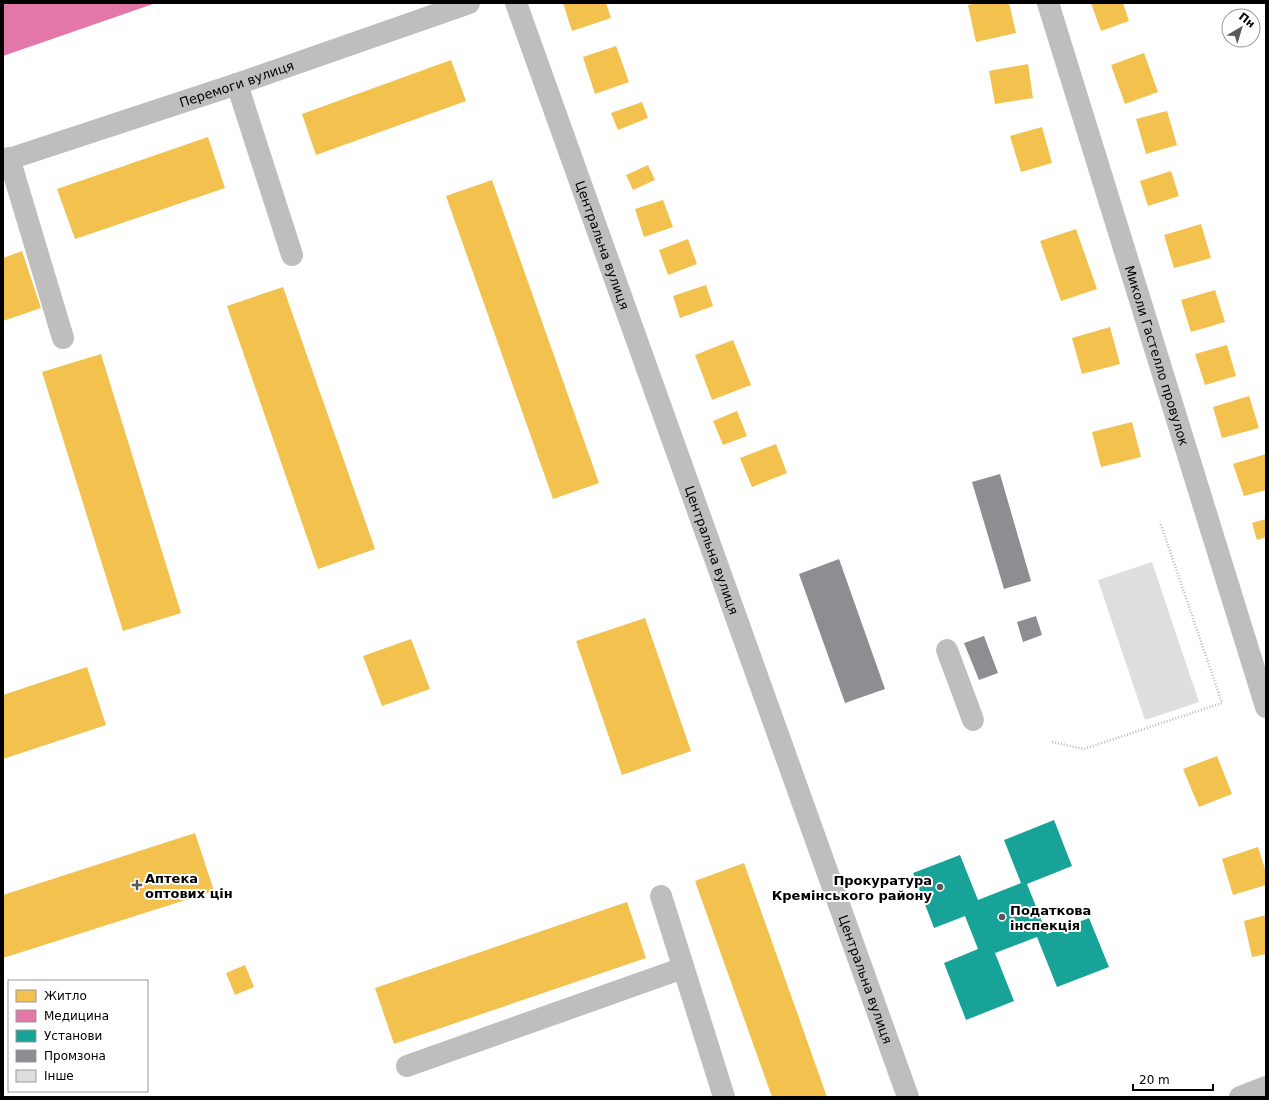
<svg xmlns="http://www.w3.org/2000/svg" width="1269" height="1100" viewBox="0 0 1269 1100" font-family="'DejaVu Sans',sans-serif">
	<rect width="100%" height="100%" fill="#fff"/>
	<path fill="#f2c14e" d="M563 3H606L611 18 572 31Z
		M978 3H1009L1016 33 976 42 968 5Z
		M1091 3H1123L1129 21 1101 31Z
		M616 46 629 82 595 94 583 57Z
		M1144 53 1158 92 1125 104 1111 65Z
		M451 60 466 101 316 155 302 114Z
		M1028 64 1033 98 995 104 989 71Z
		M642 102 648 118 618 130 611 113Z
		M1167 111 1177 145 1146 154 1136 119Z
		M1042 127 1052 163 1021 172 1010 136Z
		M208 137 225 188 75 239 57 189Z
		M648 165 655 180 633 190 626 175Z
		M1171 171 1179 196 1148 206 1140 181Z
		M492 180 599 483 553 499 446 196Z
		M663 200 673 227 644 237 635 209Z
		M1201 224 1211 258 1174 268 1164 235Z
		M1076 229 1097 289 1061 301 1040 241Z
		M688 239 697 264 668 275 659 250Z
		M22 251 41 308 3 321V258Z
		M706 285 713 306 680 318 673 296Z
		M283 287 375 549 318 569 227 306Z
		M1215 290 1225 322 1191 332 1181 300Z
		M1110 327 1120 364 1082 374 1072 338Z
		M733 340 751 385 712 400 695 355Z
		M1227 345 1236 376 1205 385 1195 354Z
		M101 354 181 613 123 631 42 372Z
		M1249 396 1259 428 1222 438 1213 407Z
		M737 411 747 436 723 445 713 421Z
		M1132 422 1141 457 1101 467 1092 432Z
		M776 444 787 473 752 487 740 458Z
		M1266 454V490L1244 496 1233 464Z
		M1266 519V537L1257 540 1252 523Z
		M645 618 691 751 622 775 576 641Z
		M411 639 430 689 382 706 363 656Z
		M87 667 106 725 3 759V695Z
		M1217 756 1232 794 1199 807 1183 769Z
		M195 833 214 891 3 958V895Z
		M1258 847 1266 872V885L1233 895 1222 859Z
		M744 863 827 1097H772L695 881Z
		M627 902 646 958 394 1044 375 988Z
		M1266 915V954L1252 957 1244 921Z
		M245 965 254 987 235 995 226 973Z"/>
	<path fill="#e377a8" d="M3 3H156L3 56Z"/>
	<path fill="#17a398" d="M1054 820 1072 866 1027 884 1047 934 1089 918 1109 967 1057 987 1037 937 995 953 1014 1001 966 1020 944 963 978 949 965 916 934 928 913 873 960 855 978 900 1021 883 1004 840Z"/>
	<path fill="#8d8d92" d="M1000 474 1031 581 1004 589 972 482Z
		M839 559 885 689 845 703 799 574Z
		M1036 616 1042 635 1023 642 1017 622Z
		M984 636 998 673 979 680 964 643Z"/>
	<path fill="#dedede" d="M1152 562 1199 702 1145 720 1098 580Z"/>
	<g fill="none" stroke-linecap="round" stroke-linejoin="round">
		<path stroke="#b9b9b9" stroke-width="2.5" stroke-dasharray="1 2" stroke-linecap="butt" d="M1052 742 1084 749 1222 703 1160 522"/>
		<g stroke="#bebebe" stroke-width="22">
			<path id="s1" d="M516 3 908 1097"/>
			<path id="s2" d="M1048 3 1266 707"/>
			<path d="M237 84 292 255"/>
			<path d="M9 158 63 338"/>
			<path id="s3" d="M3 161 237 84 469 3"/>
			<path d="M947 650 973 720"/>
			<path d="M661 896 724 1097"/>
			<path d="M407 1066 683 968"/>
			<path d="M1240 1097 1266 1087"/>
		</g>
	</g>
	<g fill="#595959" stroke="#fff" stroke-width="1.5">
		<path d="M135 879h4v4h4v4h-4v4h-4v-4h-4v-4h4z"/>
		<circle cx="940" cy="887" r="4"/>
		<circle cx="1002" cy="917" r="4"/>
	</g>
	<g text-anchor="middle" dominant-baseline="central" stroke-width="4" stroke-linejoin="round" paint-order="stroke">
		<g font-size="13" fill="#000" stroke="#fff">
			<text stroke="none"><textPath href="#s3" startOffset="246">Перемоги вулиця</textPath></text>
			<text stroke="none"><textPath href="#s1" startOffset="257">Центральна вулиця</textPath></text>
			<text stroke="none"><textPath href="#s2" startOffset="369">Миколи Гастелло провулок</textPath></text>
			<text stroke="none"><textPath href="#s1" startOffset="581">Центральна вулиця</textPath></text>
			<text stroke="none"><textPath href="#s1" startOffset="1037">Центральна вулиця</textPath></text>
		</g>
		<g font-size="13" font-weight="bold" fill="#000" stroke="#fff" text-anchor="start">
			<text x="145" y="878">Аптека<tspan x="145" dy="15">оптових цін</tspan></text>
			<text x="932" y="880" text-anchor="end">Прокуратура<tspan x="932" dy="15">Кремінського району</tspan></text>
			<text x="1010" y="910">Податкова<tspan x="1010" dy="15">інспекція</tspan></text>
		</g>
	</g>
	<rect width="1269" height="1100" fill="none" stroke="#000000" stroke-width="8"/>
	<rect x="8" y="980" width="140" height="112" fill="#ffffff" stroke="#999999"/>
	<rect x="16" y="990" width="20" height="12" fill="#f2c14e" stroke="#999999"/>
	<text x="44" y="1000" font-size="12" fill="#000000">Житло</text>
	<rect x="16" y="1010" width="20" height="12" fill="#e377a8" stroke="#999999"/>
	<text x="44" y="1020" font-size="12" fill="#000000">Медицина</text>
	<rect x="16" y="1030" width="20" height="12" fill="#17a398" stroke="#999999"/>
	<text x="44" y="1040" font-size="12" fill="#000000">Установи</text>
	<rect x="16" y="1050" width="20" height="12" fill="#8d8d92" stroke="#999999"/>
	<text x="44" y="1060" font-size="12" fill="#000000">Промзона</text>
	<rect x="16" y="1070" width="20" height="12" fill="#dedede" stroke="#999999"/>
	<text x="44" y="1080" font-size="12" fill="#000000">Інше</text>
	<g transform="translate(1241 28) rotate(38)"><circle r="19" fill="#ffffff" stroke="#999999"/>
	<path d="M0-3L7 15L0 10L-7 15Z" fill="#595959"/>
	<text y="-6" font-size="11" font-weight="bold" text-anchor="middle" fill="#000000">Пн</text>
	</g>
	<path d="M1133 1084v6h80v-6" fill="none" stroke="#000000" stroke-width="2"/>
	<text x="1139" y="1084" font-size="12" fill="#000000" stroke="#ffffff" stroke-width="3" paint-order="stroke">20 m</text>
</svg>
